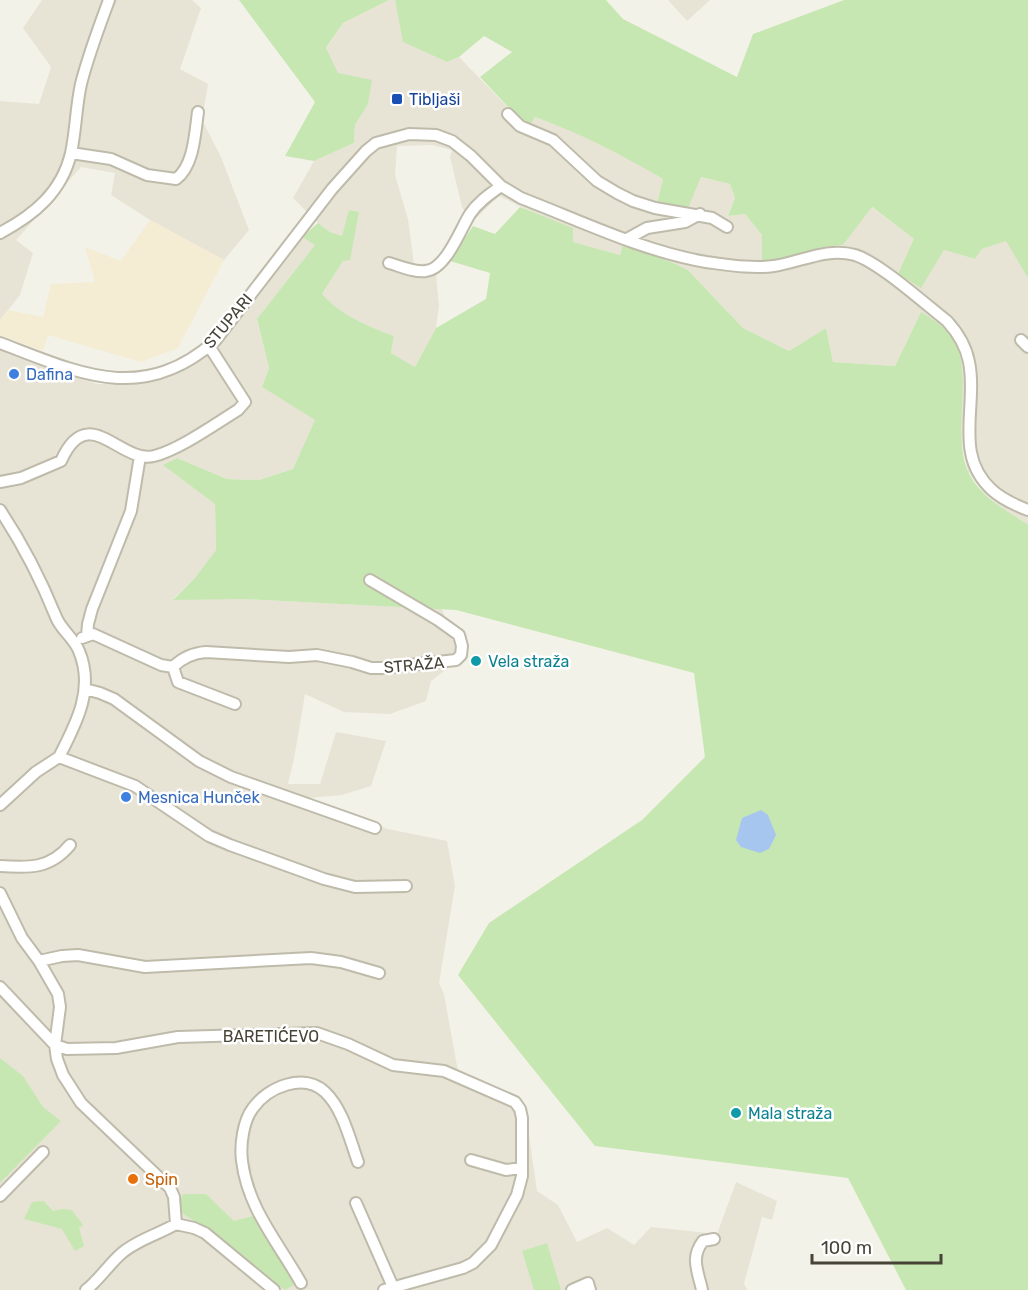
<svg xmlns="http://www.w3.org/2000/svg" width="1028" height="1290" viewBox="0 0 1028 1290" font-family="Rubik,sans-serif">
	<rect width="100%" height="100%" fill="#f3f2e8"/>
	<path fill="#e7e4d6" d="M42 0H192L201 8 180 69 208 84 202 120 221 157 249 230 224 260 150 220 111 195 115 173 81 167 16 240 33 253 20 295 0 320V101L39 104 51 67 23 28Z
		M389 0H395L404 42 447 62 459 57 525 125 535 117 561 126 621 154 663 179 657 203 701 177 730 184 735 198 728 216 745 214 762 235V261L787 258 823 247 843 245 871 207 914 239 921 287 944 250 975 259 982 249 1007 240 1028 278V524L1005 511 984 493 968 471 962 446 921 312 895 366 833 362 826 328 789 351 743 328 688 270 676 264 623 244 620 255 573 242 540 216 499 196 472 222 462 207 450 157 452 150 432 145 397 146 395 175 408 219 414 264 435 263 439 306 436 328 415 367 391 353 394 336 359 323 331 304 322 294 343 261 342 236 330 232 318 223 293 198 314 161 354 143 355 125 368 103 338 73 326 49 343 23Z
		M668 0H710L687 21Z
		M302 237 316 244 257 319 269 368 262 387 316 420 293 469 259 480 227 479 177 458 164 465 215 503 216 550 194 579 173 599H242L442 609 461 658 431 681 426 701 390 714 344 712 305 694 294 759 288 784H320L336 732 386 741 371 786 342 795 309 798 388 829 447 841 455 886 439 983 444 994 458 1071 519 1098 526 1115 537 1191 558 1205 577 1242 607 1228 634 1245 651 1227 717 1234 736 1182 777 1201 772 1220 762 1217 744 1284 748 1290H0V347L97 384H137L175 375 206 354 246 312Z"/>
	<path fill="#f5ecd4" d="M150 220 224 260 178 348 141 362 48 335 43 351 0 335V320L8 310 43 317 51 284 95 282 85 247 121 261Z"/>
	<path fill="#c7e7b2" d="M239 0H389L343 23 326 48 338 73 372 80 368 104 355 125 354 143 314 161 285 156 315 102Z
		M395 0H606L623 19 737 77 753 34 844 0H1028V278L1006 241 982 249 975 259 944 250 921 288 898 274 914 239 872 207 843 245 823 247 787 258 762 261V235L745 214 728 216 735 198 730 184 701 177 688 208 657 203 663 179C622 155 580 133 535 117L529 126 525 125 480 77 512 52 484 36 459 57 447 62 403 42Z
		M520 207 573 228V242L620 255 623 244 676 264 688 270 743 328 789 351 826 328 833 362 895 366 921 312C932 319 949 329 955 342 973 380 952 429 967 469 977 495 1006 511 1028 524V1290H906L848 1178 595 1146 458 975 489 923 642 820 705 757 694 673 456 610 242 599 173 600 194 579 216 550 215 504 163 465 177 458 227 479 259 480 293 469 315 420 262 387 269 368 257 319 315 245 302 237 318 223 330 232 342 236 349 210 359 212 350 260 343 261 322 294C342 316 367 326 394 336L391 353 415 367 436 328 486 299 490 273 450 261 473 226 495 234Z
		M0 1058 23 1076 43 1107 61 1121 0 1183Z
		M183 1194H206L234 1221 253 1216 290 1276 294 1285 285 1290 213 1233 183 1214 179 1204Z
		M44 1201 53 1211 61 1209 72 1210 83 1225 79 1228 84 1246 75 1251 62 1229 24 1219 32 1202Z
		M547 1243 561 1290H534L522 1251Z"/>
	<path fill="#a6c6ef" d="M761 810 768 815 776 835 769 849 760 853 741 847 736 840 742 818Z"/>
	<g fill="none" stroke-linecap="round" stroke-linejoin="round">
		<g stroke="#bfbbab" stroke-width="14">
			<path id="minor" d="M508 114 520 126 553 140 597 181 617 193 633 201 655 208 712 218 727 227
				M71 153 111 159 147 175 176 179C194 166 195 133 198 112
				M0 233C34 215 62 192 71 153 76 130 76 106 81 84 88 56 99 27 109 0
				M627 239 647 228 685 222 700 214
				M389 263C400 266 415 273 426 271 446 269 460 230 470 214 478 202 490 194 501 186
				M1021 340 1028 347
				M0 343C79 373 142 405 215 341L332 189 366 151 376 143 409 134 436 135 452 141 471 156 501 186 521 198C581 221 642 251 706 262 729 265 752 269 774 266 801 262 827 247 855 255 880 263 925 304 947 321 958 333 966 346 969 362 978 406 953 455 992 490 1002 499 1015 505 1028 510
				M0 482 21 478 61 461C88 400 120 464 154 456 179 450 215 424 238 410L245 402 209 346
				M0 510C22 543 41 580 56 617 61 630 74 638 79 651 95 689 76 724 59 757
				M87 636 88 624 92 609 131 511 140 456
				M82 638 93 634 161 665 173 667
				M173 667C182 658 193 653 206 652L289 657 317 655 352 662 371 668H382L456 660 461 655 462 646 459 635 438 620 370 580
				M173 667 178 682 235 704
				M85 689 100 693 114 699 199 761 231 777 375 828
				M59 757 135 786 209 836 230 845 324 879 355 887 406 886
				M0 805 36 772 59 757
				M0 866C29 868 50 869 70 845
				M0 893 22 938 39 961 58 994 60 1007 55 1045 57 1059 63 1075 81 1103 170 1188 174 1197 176 1224C159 1234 137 1240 122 1253 109 1264 100 1279 86 1290
				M39 961 62 956 78 955 145 967 311 958 341 962 379 973
				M0 987 55 1045 67 1049 116 1048 178 1037 317 1033 348 1044 393 1065 444 1071 515 1102 520 1109 522 1118V1176L517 1195 491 1245 473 1263 463 1268 384 1290
				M471 1160 506 1170 522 1168
				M0 1196 43 1152
				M356 1203 393 1287
				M176 1224 194 1228 205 1233 274 1290
				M301 1283C278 1242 248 1209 242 1161 240 1145 243 1121 253 1108 268 1087 304 1072 325 1092 343 1109 350 1140 358 1162
				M572 1290 588 1283 590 1290
				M702 1290C698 1271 690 1258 703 1241L714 1239"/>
		</g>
		<use href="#minor" stroke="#fff" stroke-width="10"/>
	</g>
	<rect fill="#1a4fb4" stroke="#fff" stroke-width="2" x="391" y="93" width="12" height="12" rx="3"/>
	<g fill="#3f7fe0" stroke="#fff" stroke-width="2">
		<circle cx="14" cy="374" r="6"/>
		<circle cx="126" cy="797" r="6"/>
	</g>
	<g fill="#0f9aa8" stroke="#fff" stroke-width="2">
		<circle cx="476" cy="661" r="6"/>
		<circle cx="736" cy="1113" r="6"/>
	</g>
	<circle fill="#e8710a" stroke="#fff" stroke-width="2" cx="133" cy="1179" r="6"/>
	<g text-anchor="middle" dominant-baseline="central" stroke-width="5" stroke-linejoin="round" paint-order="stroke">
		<g font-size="16" fill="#164399" stroke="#fff" text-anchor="start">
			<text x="409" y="99">Tibljaši</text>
		</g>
		<g font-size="16" fill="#474337" stroke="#fff">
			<text transform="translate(228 321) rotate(-50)">STUPARI</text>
			<text transform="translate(414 665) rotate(-5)">STRAŽA</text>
			<text x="271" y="1036">BARETIĆEVO</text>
		</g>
		<g font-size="16" fill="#366cbe" stroke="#fff" text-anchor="start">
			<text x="26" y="374">Dafina</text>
			<text x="138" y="797">Mesnica Hunček</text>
		</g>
		<g font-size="16" fill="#0d838f" stroke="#fff" text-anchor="start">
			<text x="488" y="661">Vela straža</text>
			<text x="748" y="1113">Mala straža</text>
		</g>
		<g font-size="16" fill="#c56008" stroke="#fff" text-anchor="start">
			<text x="145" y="1179">Spin</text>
		</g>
	</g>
	<path d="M812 1254v9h129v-9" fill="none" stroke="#474337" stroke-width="3"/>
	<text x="821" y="1254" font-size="18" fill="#474337" stroke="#ffffff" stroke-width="4.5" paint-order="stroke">100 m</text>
</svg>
